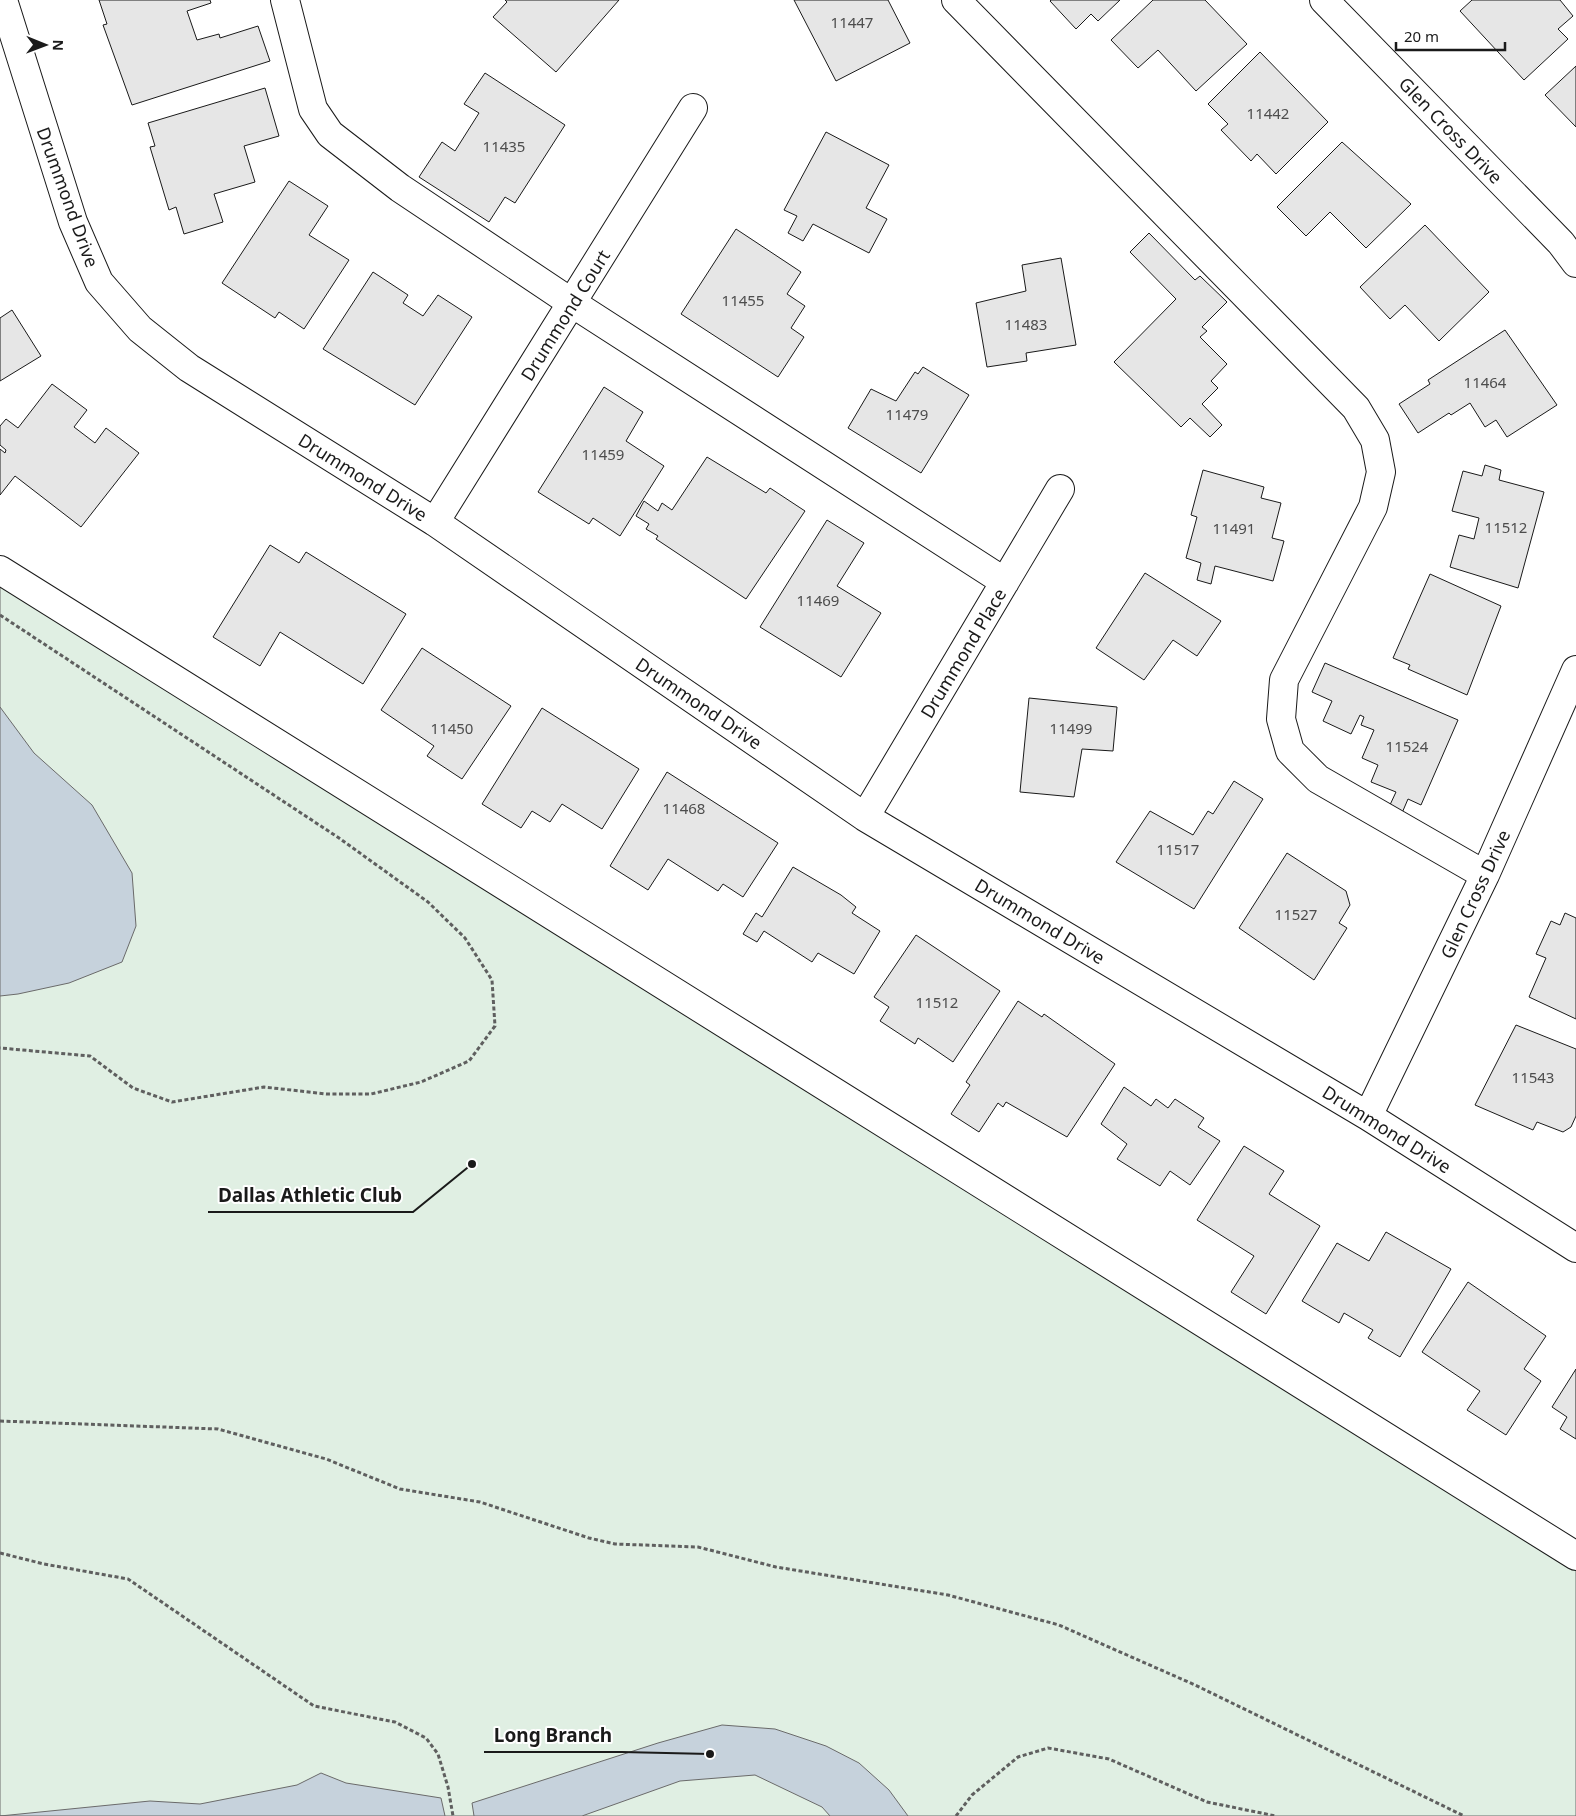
<svg xmlns="http://www.w3.org/2000/svg" width="1576" height="1816" viewBox="0 0 1576 1816" font-family="'Noto Sans',sans-serif">
	<rect width="100%" height="100%" fill="#fff"/>
	<path fill="#e0efe3" stroke="#6a6a6a" d="M0 567 99 615 310 759 1576 1569V1816H0Z"/>
	<path fill="#c6d2dc" stroke="#6a6a6a" d="M0 707 34 753 92 805 132 873 136 926 122 962 69 983 18 994 0 996Z
		M722 1725 775 1729 826 1746 859 1763 889 1790 908 1816H830L822 1807 755 1775 680 1781 582 1816H474L472 1803 658 1743Z
		M321 1773 346 1783 441 1798 445 1816H0L150 1801 200 1804 297 1785Z"/>
	<path fill="#e6e6e6" stroke="#1a1a1a" d="M99 0H210L211 3 187 11 197 40 219 34 220 38 258 26 270 61 132 105 103 25 107 24Z
		M505 0H619L556 72 493 17 507 2Z
		M794 0H888L910 43 836 81Z
		M1051 0H1120L1098 21 1091 14 1076 29 1050 1Z
		M1153 0H1205L1247 44 1196 91 1158 50 1138 68 1111 40Z
		M1472 0H1560L1573 16 1558 29 1568 39 1524 80 1460 11Z
		M1260 52 1328 122 1276 174 1257 154 1251 161 1221 130 1228 124 1208 104Z
		M1576 66V127L1545 95Z
		M485 73 565 125 515 203 505 197 489 222 419 177 442 142 455 151 479 113 464 104Z
		M265 88 279 136 244 146 255 182 214 194 223 222 184 234 176 207 169 210 150 147 155 146 148 123Z
		M826 132 889 165 866 208 887 219 869 253 813 224 803 241 788 233 797 216 784 210Z
		M1342 142 1411 204 1366 248 1330 212 1306 236 1277 207Z
		M289 181 328 206 309 235 349 260 304 329 279 312 275 318 222 283Z
		M1425 225 1489 292 1439 341 1405 305 1390 319 1360 287Z
		M736 229 801 272 787 294 805 306 791 328 804 337 778 377 681 314Z
		M1149 233 1195 280 1200 276 1227 302 1202 327 1207 331 1200 337 1227 364 1211 381 1218 388 1202 404 1222 425 1210 437 1190 418 1181 427 1114 362 1176 299 1130 252Z
		M1061 258 1076 345 1026 353 1027 361 987 367 976 303 1026 291 1022 265Z
		M373 272 408 295 403 303 423 316 438 295 472 317 415 405 323 349Z
		M12 310 41 356 0 381V318Z
		M1505 330 1557 405 1507 437 1496 420 1485 427 1470 403 1451 415 1449 413 1418 433 1399 404 1430 384 1428 380Z
		M923 367 969 395 921 473 848 428 871 389 896 401 915 372 918 374Z
		M52 384 87 410 74 427 95 443 106 428 139 453 81 527 15 476 0 495V449L5 453 6 450 0 445V426L6 419 18 428Z
		M604 387 643 412 626 441 664 466 620 536 593 518 589 524 538 492Z
		M707 457 766 493 770 488 805 511 746 599 656 539 658 536 646 529 649 524 636 516 644 501 658 511 662 503 672 510Z
		M1485 465 1501 470 1499 480 1544 492 1518 588 1450 567 1459 535 1474 539 1479 518 1452 511 1463 471 1482 476Z
		M1203 470 1264 487 1261 498 1281 503 1272 538 1284 541 1273 581 1215 566 1211 584 1197 580 1201 563 1186 558 1197 517 1191 515Z
		M827 520 864 543 837 586 881 613 841 677 760 627Z
		M270 545 299 563 306 552 406 614 363 684 280 632 260 666 213 637Z
		M1145 573 1221 621 1197 656 1173 640 1144 680 1096 648Z
		M1430 574 1501 606 1467 695 1408 669 1410 665 1393 658Z
		M422 648 511 706 462 779 427 756 434 746 381 710Z
		M1325 663 1458 720 1421 805 1408 799 1402 813 1389 807 1396 792 1371 782 1378 765 1362 758 1374 730 1361 725 1364 717 1360 715 1351 734 1323 721 1332 701 1312 692Z
		M1029 698 1117 707 1113 751 1082 749 1074 797 1020 792Z
		M542 708 639 769 602 829 562 804 550 822 532 811 521 828 482 804Z
		M667 772 778 843 743 897 723 884 718 891 668 859 648 890 610 866Z
		M1234 781 1263 799 1194 909 1116 862 1150 811 1193 835 1208 811 1213 814Z
		M1287 853 1346 891 1350 905 1339 923 1347 928 1314 980 1239 928Z
		M793 867 841 895 856 907 852 913 880 931 854 974 818 953 812 962 764 931 757 942 743 934 756 913 762 917Z
		M1565 913 1576 918V1019L1529 997 1546 958 1536 954 1551 921 1560 925Z
		M916 935 1000 991 953 1062 918 1038 915 1044 880 1021 889 1007 874 997Z
		M1018 1001 1042 1017 1044 1014 1115 1064 1067 1137 1006 1102 1003 1107 998 1103 979 1132 951 1114 970 1085 966 1082Z
		M1516 1025 1576 1049V1116L1571 1127 1563 1132 1537 1122 1533 1130 1475 1105Z
		M1124 1087 1151 1106 1156 1099 1168 1108 1175 1099 1204 1118 1198 1127 1220 1141 1190 1185 1170 1171 1160 1186 1117 1159 1127 1144 1101 1124Z
		M1244 1146 1284 1171 1269 1194 1320 1226 1266 1314 1231 1292 1254 1256 1197 1220Z
		M1386 1232 1451 1269 1400 1357 1368 1338 1373 1330 1344 1313 1339 1323 1302 1301 1337 1243 1369 1261Z
		M1468 1282 1546 1336 1524 1369 1541 1381 1506 1435 1467 1410 1480 1391 1422 1352Z
		M1576 1369V1439L1560 1429 1567 1417 1552 1407Z"/>
	<g fill="none" stroke-linecap="round" stroke-linejoin="round">
		<g stroke="#1a1a1a" stroke-width="30">
			<path id="minor" d="M3 0 73 222 99 282 140 329 189 368 435 522 865 817 1368 1116 1576 1248
				M285 0 313 109 330 134 400 188 572 303 1005 582
				M956 0 1356 408 1375 440 1381 472 1373 507 1284 680 1281 719 1290 751 1318 779 1485 875
				M1324 0 1561 243 1576 263
				M435 522 693 108
				M0 570 1576 1556
				M865 817 1060 489
				M1368 1116 1485 875 1576 670"/>
		</g>
		<path stroke="#5f5f5f" stroke-width="3" stroke-dasharray="4 2.5" stroke-linecap="butt" d="M0 615 339 838 428 902 465 938 492 980 495 1026 469 1061 421 1082 371 1094H326L264 1087 172 1102 133 1088 90 1056 0 1048
			M0 1421 218 1429 326 1459 400 1489 480 1502 589 1538 615 1544 698 1547 776 1567 948 1595 1059 1625 1195 1685 1464 1816
			M0 1553 44 1564 128 1579 314 1706 395 1722 426 1738 438 1754 448 1787 453 1816
			M956 1816 972 1795 1018 1757 1048 1748 1109 1759 1207 1802 1276 1816"/>
		<use href="#minor" stroke="#fff" stroke-width="28"/>
	</g>
	<g text-anchor="middle" dominant-baseline="central" stroke-width="4" stroke-linejoin="round" paint-order="stroke">
		<g font-size="15" fill="#4d4d4d">
			<text x="852" y="22">11447</text>
			<text x="1268" y="113">11442</text>
			<text x="504" y="146">11435</text>
			<text x="743" y="300">11455</text>
			<text x="1026" y="324">11483</text>
			<text x="1485" y="382">11464</text>
			<text x="907" y="414">11479</text>
			<text x="603" y="454">11459</text>
			<text x="1506" y="527">11512</text>
			<text x="1234" y="528">11491</text>
			<text x="818" y="600">11469</text>
			<text x="452" y="728">11450</text>
			<text x="1071" y="728">11499</text>
			<text x="1407" y="746">11524</text>
			<text x="684" y="808">11468</text>
			<text x="1178" y="849">11517</text>
			<text x="1296" y="914">11527</text>
			<text x="937" y="1002">11512</text>
			<text x="1533" y="1077">11543</text>
		</g>
		<g font-size="18" fill="#1a1a1a" stroke="#fff">
			<text transform="translate(1451 130) rotate(46)">Glen Cross Drive</text>
			<text transform="translate(68 197) rotate(70)">Drummond Drive</text>
			<text transform="translate(565 315) rotate(-58)">Drummond Court</text>
			<text transform="translate(363 477) rotate(32)">Drummond Drive</text>
			<text transform="translate(963 653) rotate(-59)">Drummond Place</text>
			<text transform="translate(699 703) rotate(34)">Drummond Drive</text>
			<text transform="translate(1475 894) rotate(-65)">Glen Cross Drive</text>
			<text transform="translate(1040 921) rotate(31)">Drummond Drive</text>
			<text transform="translate(1387 1129) rotate(32)">Drummond Drive</text>
		</g>
	</g>
	<path fill="none" stroke="#1a1a1a" stroke-width="2" d="M472 1164L413 1212H208M710 1754L622 1752H484"/>
	<g fill="#1a1a1a" stroke="#fff" stroke-width="2">
		<circle cx="472" cy="1164" r="5"/>
		<circle cx="710" cy="1754" r="5"/>
	</g>
	<g font-size="19" text-anchor="middle" font-weight="bold" fill="#1a1a1a" stroke="#fff" stroke-width="4" stroke-linejoin="round" paint-order="stroke">
		<text x="310" y="1202">Dallas Athletic Club</text>
		<text x="553" y="1742">Long Branch</text>
	</g>
	<g transform="translate(45 45) rotate(91)" stroke="#ffffff" stroke-width="4" paint-order="stroke">
	<path d="M0-4L9 19L0 12L-9 19Z" fill="#1a1a1a"/>
	<text y="-8" font-size="14" font-weight="bold" text-anchor="middle" fill="#1a1a1a">N</text>
	</g>
	<path d="M1396 42v8h109v-8" fill="none" stroke="#1a1a1a" stroke-width="2.5"/>
	<text x="1404" y="42" font-size="15" fill="#1a1a1a" stroke="#ffffff" stroke-width="4" paint-order="stroke">20 m</text>
</svg>
